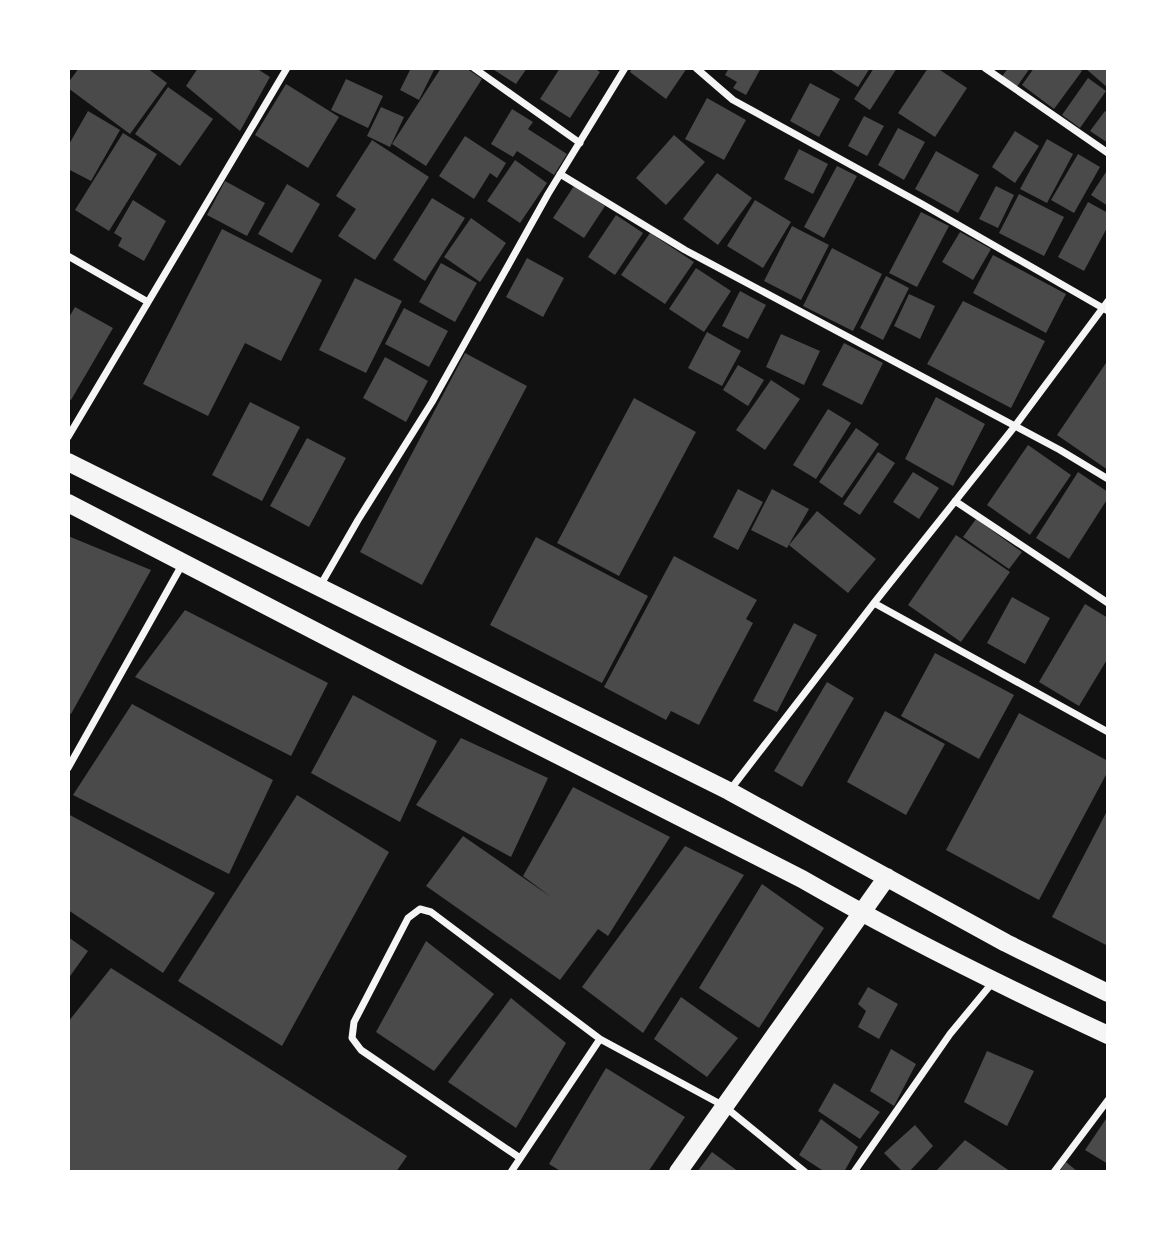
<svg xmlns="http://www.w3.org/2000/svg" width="1176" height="1240" viewBox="0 0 1176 1240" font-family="'Golos Text',sans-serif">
	<rect width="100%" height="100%" fill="#111"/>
	<path fill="#4a4a4a" d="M79 68H147L167 83 130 134 68 88V83Z
		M198 68H256L270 77 240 131 186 86Z
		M411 68H435L419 100 400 90Z
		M441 68H466L482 79 426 166 392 144Z
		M491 68H527L516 84Z
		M560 68H594L600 72 570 118 540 99Z
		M632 68H687L666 99 630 72Z
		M729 68H761L746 95 733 88 737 82 725 75Z
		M828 68H870L858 87Z
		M874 68H897L870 110 854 99Z
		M928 68H937L967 88 935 137 898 113Z
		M1008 68H1030L1016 88 1001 78Z
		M1034 68H1079L1082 71 1054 109 1022 85Z
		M1085 68H1108V88Z
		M1088 78 1106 91 1080 128 1062 115Z
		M346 79 383 96 368 128 331 110Z
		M810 83 840 99 819 137 790 121Z
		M286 84 339 117 308 168 255 135Z
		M168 87 213 119 180 166 135 134Z
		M707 98 746 120 724 160 685 139Z
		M381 107 404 117 390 147 367 136Z
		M512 109 533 122 528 129 567 154 554 175 517 151 513 157 491 144Z
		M88 111 120 130 91 181 68 169V146Z
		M1105 111 1108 113V143L1090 131Z
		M864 116 884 126 867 156 848 146Z
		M898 128 925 142 904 180 878 165Z
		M1015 131 1039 146 1015 183 992 167Z
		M123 133 157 154 109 231 75 210Z
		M674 135 705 162 666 205 636 178Z
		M465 136 506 163 497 178 490 173 474 199 439 176Z
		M1047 139 1073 154 1047 203 1020 189Z
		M372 140 429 177 375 260 338 236 356 209 336 196Z
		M799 149 828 164 813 194 784 179Z
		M936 151 979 175 958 213 915 189Z
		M1078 154 1100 167 1074 213 1051 200Z
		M515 160 547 183 520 223 487 201Z
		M837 166 857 176 824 238 804 227Z
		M1106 172 1108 174V206L1091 195Z
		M717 173 752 198 718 245 683 219Z
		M225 181 265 203 247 236 207 215Z
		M287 184 320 204 292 253 258 234Z
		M574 186 605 206 584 238 553 218Z
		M996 186 1014 195 998 228 979 219Z
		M1019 194 1064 217 1044 256 999 233Z
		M432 198 465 218 425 281 393 260Z
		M133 200 166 221 144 261 118 246 122 238 114 233Z
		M755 200 791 222 763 268 727 246Z
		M1088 202 1108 213V226L1084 271 1058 257Z
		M921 212 949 226 917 287 889 273Z
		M616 215 643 233 615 275 588 257Z
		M471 218 506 243 480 282 444 257Z
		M792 226 829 245 801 300 764 281Z
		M222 229 322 280 281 361 245 343 208 416 143 384Z
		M960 232 991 249 973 280 942 262Z
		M650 233 694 262 665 304 621 275Z
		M832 248 882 274 853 331 803 306Z
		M993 255 1066 294 1046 333 973 293Z
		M527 258 564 278 543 317 506 297Z
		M441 263 477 283 455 322 419 302Z
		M696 268 731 291 704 332 669 309Z
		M886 276 909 288 883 340 860 328Z
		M355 278 402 301 366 373 319 350Z
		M740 291 766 305 748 339 722 326Z
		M909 294 935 306 920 339 894 326Z
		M963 301 1045 341 1011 408 927 364Z
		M75 307 113 328 71 400 68 398V319Z
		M404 308 448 331 429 367 385 344Z
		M707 332 741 351 722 386 688 368Z
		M781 334 820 351 804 385 766 367Z
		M844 343 883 363 862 405 822 385Z
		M465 353 527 386 422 585 360 552Z
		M385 357 428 381 406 422 363 398Z
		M1108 360V470L1057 435Z
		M738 365 764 380 748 406 723 390Z
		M771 380 800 399 765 450 736 430Z
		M936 397 985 424 953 486 905 459Z
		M634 398 696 432 619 576 557 543Z
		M250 402 300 427 262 501 212 475Z
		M828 409 851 423 816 479 793 465Z
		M856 428 879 444 842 498 819 482Z
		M307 438 346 458 309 527 270 506Z
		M1028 445 1071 475 1030 535 987 505Z
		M878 452 895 463 860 515 843 504Z
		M913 472 939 488 919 519 893 502Z
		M1078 472 1108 492V498L1069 559 1036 538Z
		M738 489 763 502 738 550 713 537Z
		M772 489 809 509 787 548 751 530Z
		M817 511 876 559 848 593 789 545Z
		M976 519 1022 552 1009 569 963 537Z
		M956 535 1010 572 961 642 908 605Z
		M68 536 151 570 71 714 68 713Z
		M536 537 648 596 602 683 490 625Z
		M674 556 757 600 746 619 753 623 699 725 671 711 666 720 604 687Z
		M1012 597 1050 618 1025 664 987 643Z
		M1085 604 1108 618V658L1079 706 1039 682Z
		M185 610 328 683 291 756 135 677Z
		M794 623 817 635 777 712 753 701Z
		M935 653 1014 695 979 759 901 716Z
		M827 682 854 698 802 787 774 771Z
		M353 695 437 741 400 822 311 773Z
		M132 704 273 780 229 874 73 795Z
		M885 711 945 744 906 815 847 782Z
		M1019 713 1108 761V771L1039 900 946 850Z
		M461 738 548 778 511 857 416 805Z
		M573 787 670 837 608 936 598 929 560 980 426 886 463 836 551 897 523 876Z
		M297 795 389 852 282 1046 178 981Z
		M1108 809V946L1052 917Z
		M68 814 215 893 163 973 68 910Z
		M685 846 744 875 643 1033 582 987Z
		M762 884 824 928 759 1028 699 988Z
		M68 937 88 951 68 979Z
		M426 941 494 994 434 1071 376 1032Z
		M111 968 407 1156 396 1172H68V1022Z
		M868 987 898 1004 879 1039 858 1027 866 1011 858 1004Z
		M681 997 738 1038 707 1077 654 1039Z
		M511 998 566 1043 516 1128 448 1082Z
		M891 1049 916 1064 894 1106 870 1091Z
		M987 1051 1034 1071 1007 1126 964 1102Z
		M606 1068 685 1117 648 1172H562L549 1164Z
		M834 1083 880 1112 860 1139 818 1111Z
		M1108 1116V1164L1085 1150Z
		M821 1119 858 1147 844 1172H825L799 1155Z
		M915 1125 933 1146 909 1172H903L884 1153Z
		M965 1140 1011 1172H935Z
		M712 1152 739 1172H697Z
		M1066 1162 1078 1172H1059Z"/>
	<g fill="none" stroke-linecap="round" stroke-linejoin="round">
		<path stroke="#f5f5f5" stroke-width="7" d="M474 68 580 143
			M696 68 733 100 922 204 1108 311
			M985 68 1108 153
			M560 174 685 250 1060 450 1108 479
			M68 256 148 302
			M68 437 287 68
			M955 501 1108 603
			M320 586 358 520 432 402 548 194 625 68
			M874 603 1108 732
			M68 768 183 563
			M730 790 874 603 1015 426 1108 301
			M520 1158 361 1050 352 1038 354 1022 408 918 420 909 431 912 600 1039 724 1106 805 1172
			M511 1172 600 1039
			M854 1172 950 1034 993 982
			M1054 1172 1108 1100"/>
		<path stroke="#f5f5f5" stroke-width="18" d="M68 462 729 791 1006 943 1108 993
			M68 503 404 677 802 879C901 936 1004 987 1108 1035
			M678 1172 887 877"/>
	</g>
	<rect width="1176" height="1240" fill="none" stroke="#ffffff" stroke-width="140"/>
</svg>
